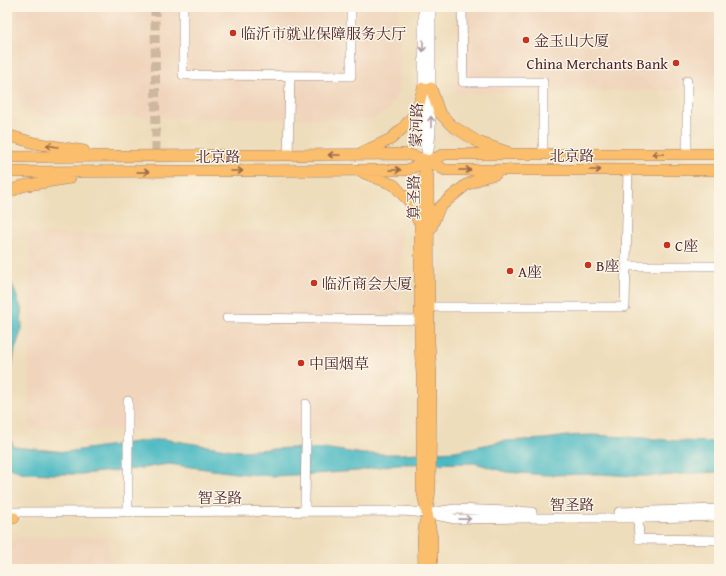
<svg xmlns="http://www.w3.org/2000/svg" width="726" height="576" viewBox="0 0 726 576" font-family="'Gentium Book Plus','Noto Serif SC',serif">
	<rect width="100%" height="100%" fill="#fcf5e5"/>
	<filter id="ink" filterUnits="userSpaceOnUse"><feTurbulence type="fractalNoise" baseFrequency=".025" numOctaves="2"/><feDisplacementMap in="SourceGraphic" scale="8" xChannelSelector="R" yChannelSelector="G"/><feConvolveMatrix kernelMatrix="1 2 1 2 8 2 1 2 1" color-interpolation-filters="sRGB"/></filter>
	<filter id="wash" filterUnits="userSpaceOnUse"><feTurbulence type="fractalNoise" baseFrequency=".012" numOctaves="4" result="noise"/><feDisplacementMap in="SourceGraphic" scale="16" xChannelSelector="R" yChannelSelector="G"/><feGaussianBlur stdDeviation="0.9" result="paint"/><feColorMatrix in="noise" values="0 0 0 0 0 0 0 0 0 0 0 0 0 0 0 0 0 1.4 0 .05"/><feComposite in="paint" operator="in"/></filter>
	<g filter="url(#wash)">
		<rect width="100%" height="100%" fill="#edb"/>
		<path fill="#f0d5bc" d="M17 7H399L400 90 388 111 370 120 43 116 18 105Z
			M456 7H719V90L588 91 456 94Z
			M401 228 400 435 29 429 30 233H185Z
			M17 537H110V569H7V546Z"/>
		<path fill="#4ab9c3" stroke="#4a6c77" d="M7 278 12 284 21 308 22 329 15 349 10 377 11 399 7 417V433L14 447 66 452 143 441 163 439 239 451 290 448 330 449 363 454H401L456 451 504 441 545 439 567 436 592 435 643 438 678 441 719 442V472L695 473 660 476H633L600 474 547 475 506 472 475 463 396 464 358 471 312 474 273 476 235 473 169 464 135 469 81 474H54L24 473 7 467Z"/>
	</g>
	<g filter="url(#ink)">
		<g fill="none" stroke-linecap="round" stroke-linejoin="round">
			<path stroke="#cdb79e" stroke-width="9" stroke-dasharray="9 4.5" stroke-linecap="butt" d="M155 7 156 156"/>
			<g stroke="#9c7e73" stroke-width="10">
				<path id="minor" d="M183 7V75L351 76V7
					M423 7V134L428 161
					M462 7 463 82H543V154
					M687 81V154
					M429 150 431 133V7
					M288 155 290 76
					M626 266H719
					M429 307H625L628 170
					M227 318 420 320
					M13 512 403 511 426 513 455 519 527 518H652L719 516
					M128 512V401
					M305 512V500L306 443V404
					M435 512 455 509 532 512
					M619 512 719 509
					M638 518 639 539 716 540"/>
			</g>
			<g stroke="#9c7e73" stroke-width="12">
				<path id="major" d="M431 88 439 112 451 125 478 142 507 152
					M7 135 34 143 84 151
					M361 153 391 139 403 128 417 111 423 88
					M7 157 407 154 428 161 445 170H719
					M428 161 420 191V347L422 374V489L432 538V569
					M7 172 407 170 445 154H719
					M364 173 394 185 415 208 417 219
					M7 193 22 186 70 178
					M431 228 439 208 450 198 466 185 484 177 496 174
					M428 505 430 490 431 374 429 341 428 176
					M7 519 14 518
					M424 569 423 538 425 522"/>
			</g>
			<use href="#minor" stroke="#fff" stroke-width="9"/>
			<use href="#major" stroke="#fabe6d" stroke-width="11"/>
		</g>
		<defs><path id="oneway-shaft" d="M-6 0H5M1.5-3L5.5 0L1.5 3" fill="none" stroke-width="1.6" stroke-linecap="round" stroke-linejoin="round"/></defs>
		<g stroke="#ae9aa0">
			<use href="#oneway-shaft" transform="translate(423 46) rotate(90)"/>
			<use href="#oneway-shaft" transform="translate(431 122) rotate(-90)"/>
			<use href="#oneway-shaft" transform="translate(465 519) rotate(-1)"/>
		</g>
		<g stroke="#996749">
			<use href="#oneway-shaft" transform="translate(52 146) rotate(-171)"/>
			<use href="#oneway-shaft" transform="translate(658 154) rotate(180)"/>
			<use href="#oneway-shaft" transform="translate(334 155) rotate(180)"/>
			<use href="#oneway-shaft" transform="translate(395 170)"/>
			<use href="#oneway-shaft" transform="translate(465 170)"/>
			<use href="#oneway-shaft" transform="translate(595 170)"/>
			<use href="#oneway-shaft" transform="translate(237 171)"/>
			<use href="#oneway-shaft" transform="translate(143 172)"/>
		</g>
	</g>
	<g fill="#c8321e" stroke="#fcf5e5" stroke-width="1.5">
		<circle cx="233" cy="33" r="4"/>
		<circle cx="526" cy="40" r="4"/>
		<circle cx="676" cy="63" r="4"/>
		<circle cx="667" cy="245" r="4"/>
		<circle cx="588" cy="265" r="4"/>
		<circle cx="510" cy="271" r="4"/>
		<circle cx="314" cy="283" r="4"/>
		<circle cx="301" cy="363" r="4"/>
	</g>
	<g text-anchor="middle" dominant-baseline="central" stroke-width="3" stroke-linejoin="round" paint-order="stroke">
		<g font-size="15" fill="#4a1f2b" stroke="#fcf5e5" text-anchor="start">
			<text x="241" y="33">临沂市就业保障服务大厅</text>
			<text x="534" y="40">金玉山大厦</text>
			<text x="668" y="63" text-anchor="end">China Merchants Bank</text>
			<text x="675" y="245">C座</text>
			<text x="596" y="265">B座</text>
			<text x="518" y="271">A座</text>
			<text x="322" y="283">临沂商会大厦</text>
			<text x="309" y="363">中国烟草</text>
		</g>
		<g font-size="15" fill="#4a1f2b" stroke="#fcf5e5">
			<text transform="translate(416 125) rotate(-88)">蒙河路</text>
			<text x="572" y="155">北京路</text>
			<text x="218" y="156">北京路</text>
			<text transform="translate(413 197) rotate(-90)">算圣路</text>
			<text x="220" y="497">智圣路</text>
			<text x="572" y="504">智圣路</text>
		</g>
	</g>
	<rect width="726" height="576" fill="none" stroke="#fcf5e5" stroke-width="24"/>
</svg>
